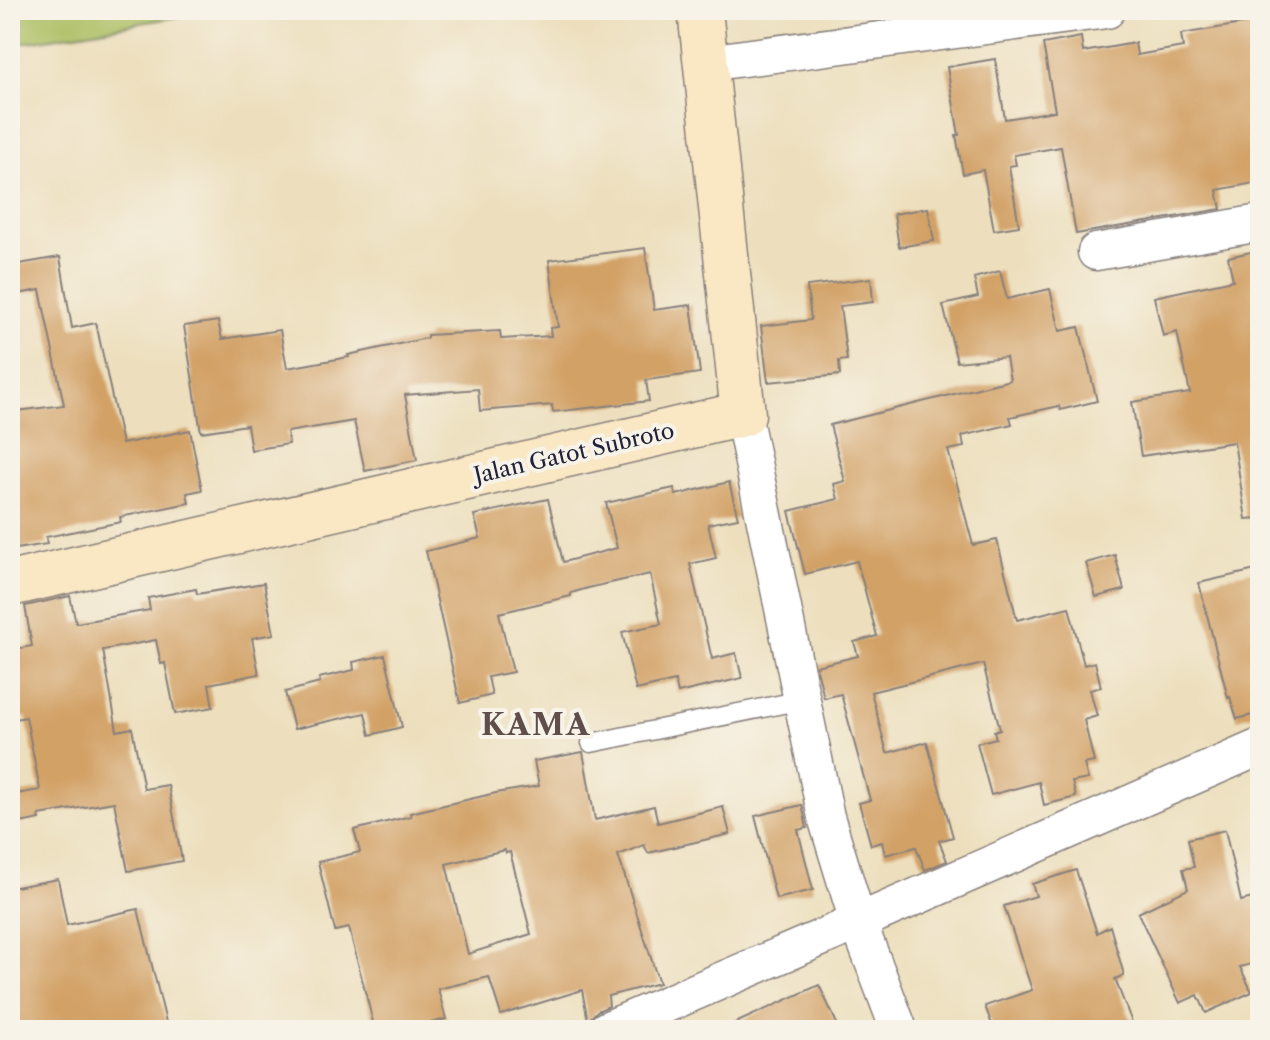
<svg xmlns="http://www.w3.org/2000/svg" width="1270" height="1040" viewBox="0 0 1270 1040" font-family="'Libre Caslon Text',serif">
	<rect width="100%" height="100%" fill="#f7f3e8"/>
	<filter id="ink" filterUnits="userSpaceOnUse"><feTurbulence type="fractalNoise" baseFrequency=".0125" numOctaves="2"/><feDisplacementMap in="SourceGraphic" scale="16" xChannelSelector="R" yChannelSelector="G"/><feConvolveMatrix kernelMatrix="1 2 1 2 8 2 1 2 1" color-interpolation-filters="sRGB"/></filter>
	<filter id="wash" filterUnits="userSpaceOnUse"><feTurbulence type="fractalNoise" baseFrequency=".006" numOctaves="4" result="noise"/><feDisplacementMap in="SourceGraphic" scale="32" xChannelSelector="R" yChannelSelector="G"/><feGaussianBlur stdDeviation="1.8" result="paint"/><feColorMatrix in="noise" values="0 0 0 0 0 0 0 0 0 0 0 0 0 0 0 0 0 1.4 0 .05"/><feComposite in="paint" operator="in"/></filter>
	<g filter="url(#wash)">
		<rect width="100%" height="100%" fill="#eddfbd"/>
		<path fill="#abbe62" stroke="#66704e" stroke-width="2" d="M10 10H219L10 45Z"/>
		<g id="blocks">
			<path fill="#d2a166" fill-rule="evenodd" d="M1260 21V182L1217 190 1221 209 1076 234 1061 147 1014 155 1016 165 1009 166 1019 226 994 230 983 170 963 174 956 135H959L947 67 995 59 1005 119 1055 111 1043 44 1081 37 1083 52 1135 43 1137 55 1183 47 1181 34Z
				M928 208 934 241 899 247 894 214Z
				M645 248 654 310 691 305 700 373 646 380 649 401 553 412 552 405 480 411 478 389 405 395 417 460 365 471 354 421 287 432 289 444 251 450 247 425 201 432 184 326 218 321 222 339 280 330 287 368 349 357 348 355 427 338V335L500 331 501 339 551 336 550 328 558 327 549 260Z
				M1260 250V518L1246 519 1234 442 1141 456 1132 402 1190 393 1177 332 1163 336 1154 297 1233 280 1228 257Z
				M60 257 72 328 96 323 122 444 190 430 202 490 187 493 189 503 120 517 121 522 46 537 47 544 10 550V412L64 405 40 290 18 294 13 265Z
				M1000 271 1007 299 1050 289 1060 331 1079 327 1097 401 1060 410 1059 406 1010 417 1012 424 962 436 964 447 948 450 973 545 997 540 1017 620 1069 607 1084 665 1095 662 1101 687 1090 690 1097 716 1084 720 1094 762 1084 764 1088 779 1072 782 1076 797 1044 805 1039 782 991 795 977 743 996 738 994 731 1000 729 983 664 871 692 887 753 927 742 953 837 939 841 947 861 925 870 916 847 885 855 882 842 871 845 859 803 870 800 841 694 824 698 818 673 816 666 858 656 854 642 877 636 857 561 805 574 789 511 838 499 834 484 845 481 830 425 1010 380 1006 357 957 362 943 305 978 297 974 278Z
				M871 278 873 302 840 306 847 360 839 361 840 375 768 382 761 326 811 320 807 286Z
				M729 482 738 518 708 524 716 558 690 564 712 659 736 653 742 678 678 693 675 681 636 690 622 632 661 624 650 574 588 588 571 593V596L499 613 513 672 488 677 492 695 460 703 426 551 480 538 474 515 548 499 563 562 617 548 606 503 674 488 676 495Z
				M1115 555 1124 590 1096 597 1086 563Z
				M1260 569V713L1237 719 1230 697 1228 698 1199 583Z
				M264 583 274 634 252 638 259 674 209 684 213 707 175 714 165 663 161 664 156 640 103 650 117 731 132 728 144 789 168 785 182 861 128 871 114 802 39 815 40 819 10 825V795L40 790 26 717 10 720V650L32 646 25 606 70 596 76 623 150 610 148 598 196 589 197 594Z
				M385 655 402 727 370 735 365 713 294 729 285 692 320 683 319 678 354 670 353 662Z
				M583 752 595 820 654 806 658 823 723 807 730 834 648 853 644 845 618 855 659 983 608 996 609 1006 597 1011 588 1021 582 990 501 1015 489 977 438 989 446 1019 427 1024 428 1030H375L349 928 335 931 318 862 360 852 354 830 411 816 410 813 496 793 539 786 534 761ZM505 850 506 853 510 852 531 934 468 954 446 864Z
				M802 805 807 828 798 830 813 890 776 899 755 816Z
				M1225 830 1241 901 1260 896V962L1240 967 1252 992 1206 1013 1198 995 1180 1003 1138 913 1188 889 1183 869 1194 867 1188 839Z
				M1076 870 1097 933 1110 926 1124 975 1115 979 1135 1030H994L985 1006 1032 990 1004 906 1036 896 1032 884Z
				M58 879 67 925 138 909 168 1030H17L10 1000V888Z
				M819 985 840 1030H720Z"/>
		</g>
	</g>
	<g filter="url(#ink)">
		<use href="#blocks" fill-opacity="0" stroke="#88807c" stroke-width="2"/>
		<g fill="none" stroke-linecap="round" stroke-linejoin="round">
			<g stroke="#88807c" stroke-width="21">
				<path id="lane" d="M591 743 802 700"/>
			</g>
			<g stroke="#88807c" stroke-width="39">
				<path id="street" d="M706 63 1107 10
					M1096 252 1260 223
					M743 414 826 817 858 922 899 1030
					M606 1030 858 922 1260 747"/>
			</g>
			<g stroke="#88807c" stroke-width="47">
				<path id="secondary" d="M10 584 743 414 700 10"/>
			</g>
			<use href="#lane" stroke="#fff" stroke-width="18"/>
			<use href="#street" stroke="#fff" stroke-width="36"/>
			<use href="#secondary" stroke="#fae7c3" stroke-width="44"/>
		</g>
	</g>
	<g text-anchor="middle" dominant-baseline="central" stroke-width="8" stroke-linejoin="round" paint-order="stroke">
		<g font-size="22" fill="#22223b" stroke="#f7f3e8">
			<text transform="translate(574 453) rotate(-13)">Jalan Gatot Subroto</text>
		</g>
		<g font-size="30" font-weight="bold" letter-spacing="2" fill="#604e4a" stroke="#f7f3e8">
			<text x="536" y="724">KAMA</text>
		</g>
	</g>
	<rect width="1270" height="1040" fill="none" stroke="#f7f3e8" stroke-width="40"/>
</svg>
